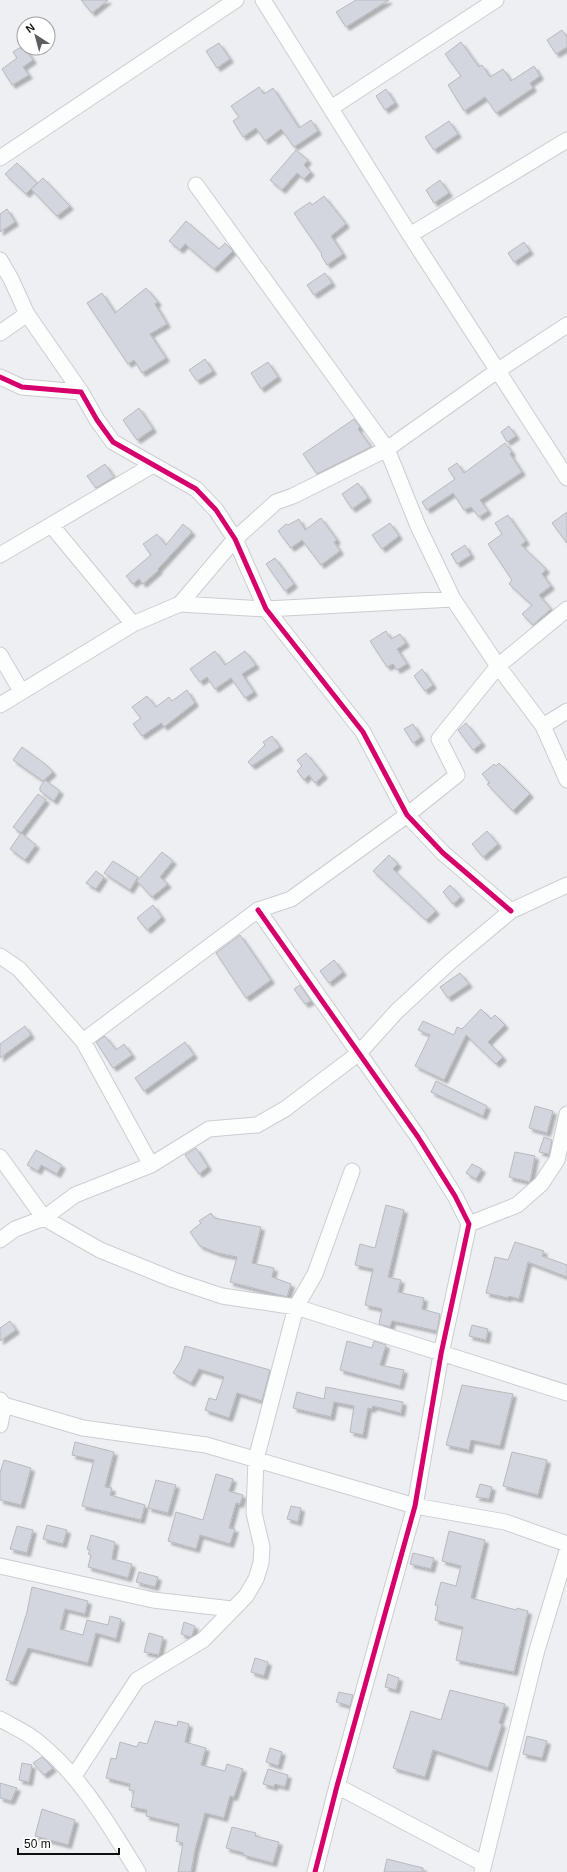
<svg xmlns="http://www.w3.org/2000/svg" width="567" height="1872" viewBox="0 0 567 1872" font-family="Helvetica,sans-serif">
	<defs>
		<filter id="shadow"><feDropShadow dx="3.5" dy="3.5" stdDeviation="1" flood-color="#0004"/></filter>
	</defs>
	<rect width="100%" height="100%" fill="#eeeff3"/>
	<path fill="#d3d6de" stroke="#b8b9bb" filter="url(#shadow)" d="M81 0H108L92 13Z
		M356 0H389L346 27 336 12Z
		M562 30 567 37V47L556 54 547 40Z
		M461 42 479 67 482 65 490 77 503 69 511 81 534 66 540 76 530 83 533 88 496 113 485 97 464 111 448 85 461 76 445 54Z
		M219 43 230 59 217 68 206 51Z
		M19 48H25L33 60 23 67 29 75 12 85 2 69 17 58 13 52Z
		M259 87 264 94 273 88 299 128 311 120 318 131 294 147 281 129 265 141 256 128 243 137 233 121 239 117 231 106Z
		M386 89 395 103 385 110 376 96Z
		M449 121 458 134 434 150 425 137Z
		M296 150 308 160 304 165 311 172 304 179 297 173 282 190 270 180Z
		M17 163 37 183 26 194 5 174Z
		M43 178 70 206 57 216 31 189Z
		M440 180 449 193 434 203 426 190Z
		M324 196 346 224 331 236 343 254 327 265 321 255 322 254 294 213 310 202 312 205Z
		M7 209 15 222 0 232V214Z
		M186 221 219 249 225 243 233 251 214 269 185 244 180 250 169 241Z
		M524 242 530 251 514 262 508 253Z
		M325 273 332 283 314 295 307 285Z
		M146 288 158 302 155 304 167 324 150 334 166 358 142 373 134 360 128 364 87 303 102 293 115 313Z
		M205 359 213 371 197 381 189 370Z
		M268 362 278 377 261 389 251 373Z
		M139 408 153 429 137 440 123 420Z
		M354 419 360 427 358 429 371 447 317 474 303 454Z
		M509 426 516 436 507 442 501 432Z
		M505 443 512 452 510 454 522 472 480 500 488 511 479 517 471 507 464 510 453 493 427 510 422 502 455 479 448 469 457 463 464 473Z
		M105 464 114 477 96 488 87 476Z
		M358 483 368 498 352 509 342 494Z
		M567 512V543L552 523Z
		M508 515 526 541 521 545 546 569 542 574 551 586 539 595 551 609 533 625 522 614 532 605 509 584 512 580 488 544 502 534 495 523Z
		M321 518 337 540 334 542 340 551 321 565 302 540 291 548 278 531 286 524 288 525 299 519 305 530Z
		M390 523 399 536 382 549 372 535Z
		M183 524 192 532 158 569 159 570 143 584 139 579 133 584 126 576 151 555 143 544 157 534 166 545Z
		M465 545 471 555 457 564 451 554Z
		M275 558 294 584 285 591 266 564Z
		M386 631 391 639 400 634 406 643 397 649 407 664 397 670 393 664 387 667 370 641Z
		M215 651 225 665 245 651 256 665 242 674 254 692 245 698 231 678 215 689 207 677 200 682 190 669Z
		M422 669 433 685 425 691 414 676Z
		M187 690 195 703 164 727 161 723 142 736 133 724 141 718 132 707 147 696 156 707 169 697 172 701Z
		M466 723 482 743 473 750 458 730Z
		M413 724 421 737 413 743 404 729Z
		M272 736 280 747 252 766 248 762 265 745 263 742Z
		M22 747 45 764 53 772 43 781 13 760Z
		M306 753 324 775 315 783 309 775 304 780 297 771 302 766 297 760Z
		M499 763 530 794 513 811 487 784 490 783 482 774 494 764 496 766Z
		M45 780 60 791 54 801 40 791V787Z
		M38 794 46 800 21 833 13 827Z
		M487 831 498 844 483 857 472 844Z
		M21 833 36 845 25 860 10 849Z
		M162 852 173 861 160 877 168 884 152 897 137 881Z
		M389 855 398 864 393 869 436 911 426 920 373 871Z
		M113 861 138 877 130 890 104 873Z
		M96 871 104 877 96 889 86 883Z
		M450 885 461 897 453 904 443 892Z
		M153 905 162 917 147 930 137 918Z
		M240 935 271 980 246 998 216 953Z
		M334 960 343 972 329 983 320 971Z
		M460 973 469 984 448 998 440 987Z
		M300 985 311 1001 305 1004 294 989Z
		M481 1009 491 1019 495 1015 505 1025 488 1042 503 1057 496 1064 466 1035 444 1080 415 1066 430 1035 418 1030 423 1021 454 1035 457 1027 462 1029Z
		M25 1026 31 1035 0 1058V1044Z
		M105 1036 116 1050 124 1044 132 1055 113 1068 96 1042Z
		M185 1042 194 1055 144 1091 135 1078Z
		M436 1081 487 1106 483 1116 431 1092Z
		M535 1106 553 1111 547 1133 529 1128Z
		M544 1137 552 1140 549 1154 539 1152Z
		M196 1148 208 1167 199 1174 185 1155Z
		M36 1150 62 1165 57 1174 41 1165 38 1171 27 1165Z
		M515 1152 535 1156 530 1182 509 1177Z
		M472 1164 482 1169 476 1179 466 1173Z
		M386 1205 404 1210 388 1277 401 1280 398 1292 424 1298 422 1309 440 1314 437 1331 393 1321H392L390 1327 379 1324 382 1309 365 1305 373 1269 355 1265 360 1244 375 1248Z
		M211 1213 214 1218 261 1227 252 1263 274 1268 272 1277 291 1284 287 1297 230 1282 237 1257 218 1253 200 1246 190 1232 201 1223 199 1221Z
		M515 1242 544 1251 542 1256 567 1265V1277L528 1262 519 1299 509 1296 508 1298 486 1293 495 1257 508 1260Z
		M10 1321 16 1330 0 1341V1328Z
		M472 1325 488 1329 486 1340 469 1336Z
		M347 1341 372 1348 374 1341 386 1345 380 1365 404 1370 400 1386 340 1370Z
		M185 1346 270 1370 262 1401 237 1393 229 1418 205 1410 209 1398 216 1400 224 1377 199 1369 191 1383 173 1373 181 1360Z
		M462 1385 513 1394 500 1446 471 1440 469 1450 446 1445Z
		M326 1387 403 1402 401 1413 373 1406 372 1409 368 1408 363 1435 350 1432 354 1406 334 1402 331 1417 293 1408 297 1392 324 1399Z
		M75 1442 114 1452 105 1487 112 1488 110 1495 145 1505 141 1520 82 1506 94 1460 72 1455Z
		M512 1452 547 1460 538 1495 503 1486Z
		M4 1460 31 1468 21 1505 0 1500V1473Z
		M216 1474 233 1479 229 1491 243 1495 240 1504 236 1503 229 1528 235 1529 230 1544 200 1535 196 1549 168 1541 176 1512 203 1520Z
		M156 1480 176 1485 168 1513 148 1508Z
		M480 1484 492 1487 489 1499 476 1497Z
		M291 1506 301 1508 298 1522 287 1519Z
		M47 1525 67 1530 63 1544 43 1539Z
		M17 1526 33 1530 27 1553 10 1549Z
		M449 1531 485 1540 471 1598 516 1610 517 1608 528 1611 514 1672 456 1660 463 1627 435 1620 438 1606 435 1605 441 1582 456 1586 461 1566 442 1561Z
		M91 1535 115 1542 112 1559 132 1564 128 1578 88 1567 91 1555 88 1554 90 1550 87 1549Z
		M413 1553 434 1558 431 1569 410 1564Z
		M139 1572 158 1577 155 1587 136 1582Z
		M32 1587 88 1601 85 1614 65 1609 60 1629 83 1635 87 1620 108 1625 110 1616 121 1619 116 1639 96 1633 88 1663 28 1648 13 1682 6 1680 27 1612Z
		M184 1622 195 1626 192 1636 190 1637 181 1634Z
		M149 1633 163 1637 159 1655 144 1652Z
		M255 1658 268 1662 264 1676 251 1672Z
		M388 1674 399 1678 396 1690 385 1687Z
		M450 1690 505 1704 499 1723 502 1724 488 1768 433 1750 425 1777 393 1768 411 1711 441 1720Z
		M339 1692 353 1695 350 1706 336 1702Z
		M155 1721 177 1726 178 1721 189 1724 185 1742 206 1748 201 1765 225 1771 227 1764 243 1769 234 1797 230 1796 224 1818 205 1813 195 1850 191 1872H178L183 1843 176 1841 179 1824 146 1816 147 1810 131 1807 134 1791 129 1790 130 1784 106 1778 111 1758 116 1759 120 1742 137 1747 139 1742 147 1744Z
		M527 1736 547 1741 542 1758 523 1754Z
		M270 1748 282 1752 278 1766 266 1762Z
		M42 1757 53 1768 44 1775 33 1763Z
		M22 1763 32 1765 29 1782 19 1780Z
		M268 1769 288 1775 285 1787 275 1784 274 1787 263 1784Z
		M0 1783 17 1788 11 1801 0 1798Z
		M42 1809 75 1820 68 1845 35 1836Z
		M232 1827 256 1833 255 1836 279 1842 273 1863 243 1855 244 1853 226 1848Z
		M387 1859 423 1868V1872H384Z"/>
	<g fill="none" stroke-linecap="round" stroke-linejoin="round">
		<g stroke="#cccdd0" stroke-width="17">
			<path id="minor" d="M263 0 410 235 567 478
				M331 108 496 0
				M0 158 236 0
				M196 185 387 449 418 526 453 599 498 666 543 726 567 780
				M410 235 567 140
				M0 260 11 279 27 314 81 392
				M0 333 27 314
				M0 377 22 387 81 392 97 420 113 442 196 489 216 510 235 539 266 609 363 732 407 815 443 853 511 911
				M51 525 133 624
				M0 555 153 465
				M180 604 266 609 453 599
				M0 655 21 691
				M0 705 133 624 180 604 235 539 276 502 293 496 387 449 497 371 567 325
				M543 726 567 711
				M258 910 418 1137 455 1196 469 1224 441 1354 415 1506 337 1786 315 1872
				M0 956 19 969 83 1041 151 1165
				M83 1041 258 910 291 899 407 815 457 775 439 739 498 666 567 609
				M0 1157 44 1218 100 1250 174 1280 222 1296 296 1307 567 1393
				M469 1224 517 1205 541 1184 557 1160 567 1114
				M0 1240 15 1229 44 1218 75 1195 151 1165 209 1129 257 1125 285 1109 359 1053 397 1011 450 962 511 911 567 885
				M0 1400 4 1405 83 1428 206 1445 415 1506 505 1522 567 1544
				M0 1425 4 1405
				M0 1566 153 1600 232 1609
				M0 1719C12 1726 26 1732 37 1741 81 1776 109 1825 138 1872
				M74 1776 137 1680 203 1640 246 1596 256 1579 261 1563 262 1547 254 1513 256 1459 296 1307 315 1274 352 1171
				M337 1786 484 1864
				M482 1872 537 1650 567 1551"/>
		</g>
		<use href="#minor" stroke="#fcfdfd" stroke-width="15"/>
		<g stroke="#fff" stroke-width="8">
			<path id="cycleway" d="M0 377 22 387 81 392 97 420 113 442 196 489 216 510 235 539 266 609 363 732 407 815 443 853 511 911
				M258 910 418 1137 455 1196 469 1224 441 1354 415 1506 337 1786 315 1872"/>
		</g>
		<use href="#cycleway" stroke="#d6006c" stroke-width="5"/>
	</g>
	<g transform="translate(36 36) rotate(324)"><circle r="19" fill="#ffffff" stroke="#9f9fa0"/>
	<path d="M0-3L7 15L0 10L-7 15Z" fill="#5c5d60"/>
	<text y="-6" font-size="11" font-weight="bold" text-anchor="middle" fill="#0e0f11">N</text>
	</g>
	<path d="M18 1848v6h101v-6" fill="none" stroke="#0e0f11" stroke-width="2"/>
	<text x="24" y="1848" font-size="12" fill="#0e0f11" stroke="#ffffff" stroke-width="3" paint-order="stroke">50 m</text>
</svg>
